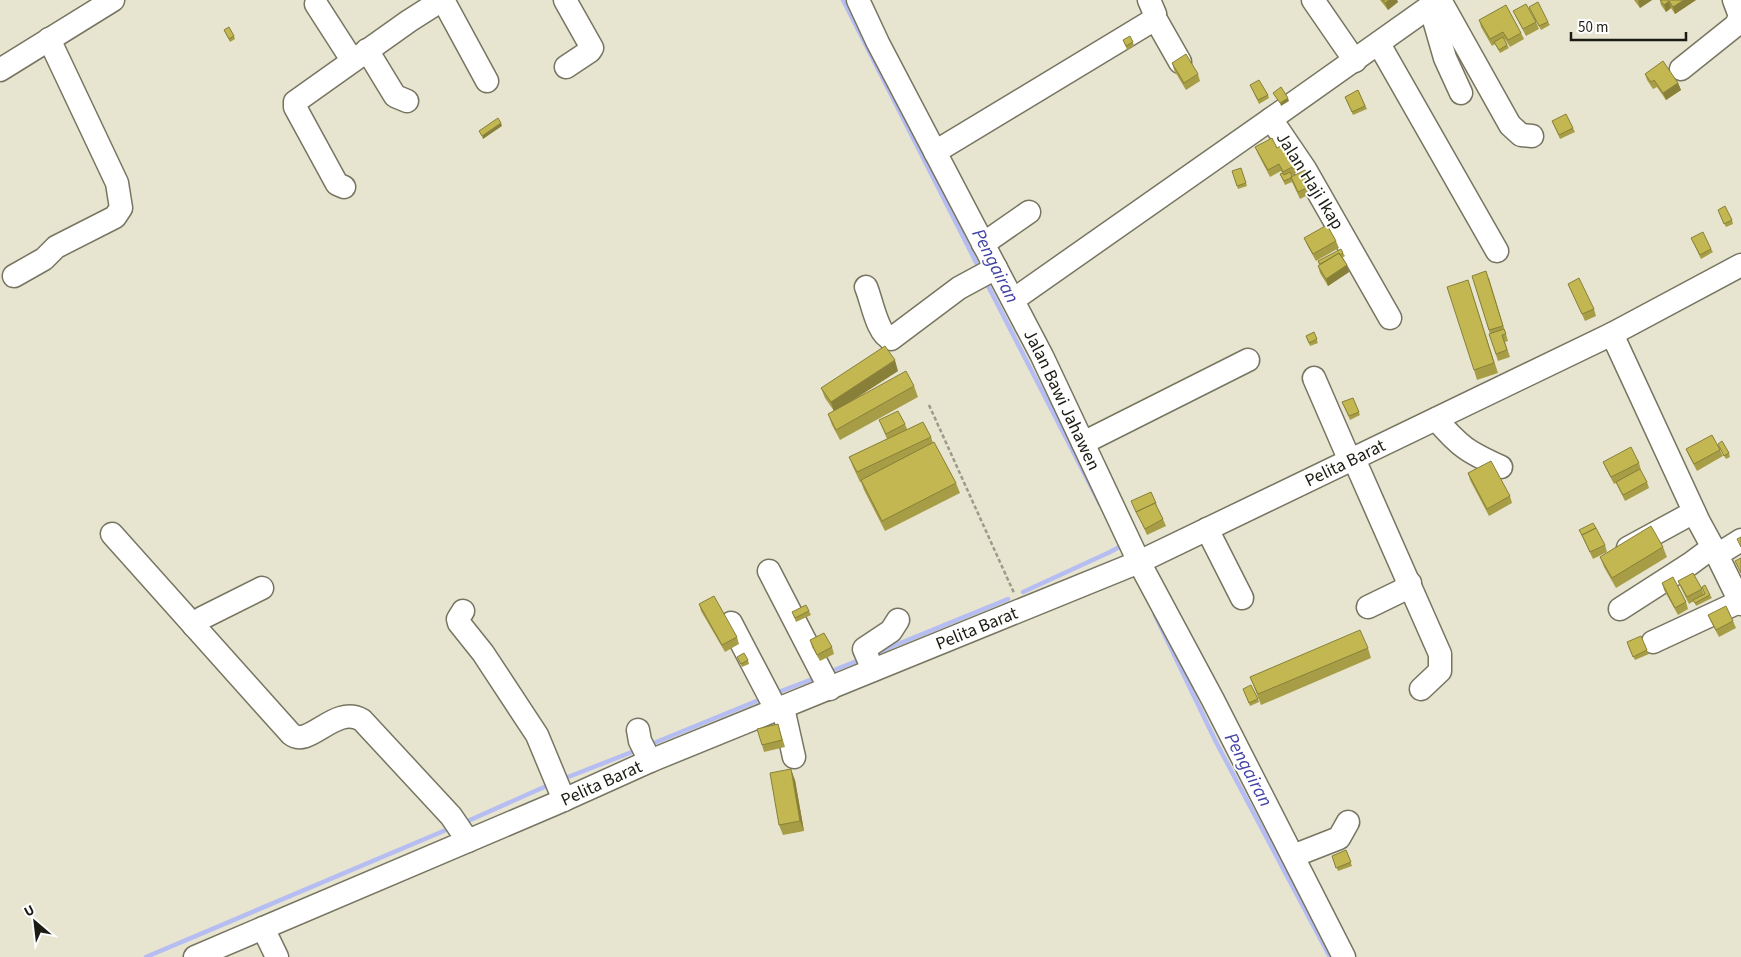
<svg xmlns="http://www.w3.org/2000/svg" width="1741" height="957" viewBox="0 0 1741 957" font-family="'Source Sans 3',sans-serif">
	<rect width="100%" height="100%" fill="#e7e5cf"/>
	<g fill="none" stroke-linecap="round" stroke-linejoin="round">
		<path stroke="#b5bdf2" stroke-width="4.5" d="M843 0 979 268
			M985 280 1100 504
			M1023 592 1110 552 1121 546 1119 543
			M1155 615 1216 742 1330 957
			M876 653 1008 599
			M829 672 862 659
			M776 693 818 677
			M649 745 764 698
			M563 779 637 750
			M470 820 551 784
			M146 957 446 830"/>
		<g stroke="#777561" stroke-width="25">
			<g id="minor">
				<path d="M443 0 487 81"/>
				<path d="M565 0 592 48 590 51 566 67"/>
				<path id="s1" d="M858 0 878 43 1042 356 1139 562 1213 700 1344 957"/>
				<path d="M1313 0 1355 61"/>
				<path d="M1440 0 1510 125 1521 135 1532 136"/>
				<path d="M316 4 352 60"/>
				<path d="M1430 6 1445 58 1461 93"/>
				<path d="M1155 18 1180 62"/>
				<path d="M1379 44 1497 251"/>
				<path d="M367 50 395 96 407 101"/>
				<path d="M1681 69 1736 25 1740 16 1734 0"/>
				<path d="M0 70 113 0"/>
				<path d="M935 152 1150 22 1155 14 1149 0"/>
				<path d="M344 187 337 184 295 107V102L409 21 442 0"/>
				<path d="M983 244 1029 212"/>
				<path d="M14 276 44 259 56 247 115 217 121 208 117 183 49 39"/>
				<path d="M866 287C872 301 877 334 891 339L959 288 996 268"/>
				<path d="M1013 300 1271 119"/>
				<path d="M1390 318 1305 169 1271 119 1439 0"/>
				<path d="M1612 334 1699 522 1717 555 1741 540"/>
				<path d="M1314 378 1350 461"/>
				<path d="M1436 419C1460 447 1468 452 1501 467"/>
				<path d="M1083 443 1248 360"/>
				<path d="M1354 459 1440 654V671L1421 689"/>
				<path d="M1207 529 1242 598"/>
				<path d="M112 534 291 734C309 749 335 704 362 720L451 816 468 841"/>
				<path d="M1628 548 1694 512"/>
				<path d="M1717 555 1741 604"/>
				<path d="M769 571 830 689"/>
				<path d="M1368 607 1401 591 1410 583"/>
				<path d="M1620 609 1690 564 1713 547"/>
				<path d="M463 611 458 619 459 623 483 653 537 735 564 800"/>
				<path d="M731 623 777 711"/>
				<path d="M194 626 202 618 262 588"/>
				<path d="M1653 642 1739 602"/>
				<path d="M873 670 864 649 891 631 898 620"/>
				<path d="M783 708 794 757"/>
				<path d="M638 730 640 741 650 761"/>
				<path d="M1293 856 1339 838 1348 822"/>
				<path d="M263 928 277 957"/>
				<path id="s2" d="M195 957 557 803 650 761 1139 562 1612 334 1741 265"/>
			</g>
		</g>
		<path stroke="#9c9b8a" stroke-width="2.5" stroke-dasharray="4 2.5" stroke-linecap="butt" d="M929 405 1014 593"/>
		<use href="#minor" stroke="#fff" stroke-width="22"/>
	</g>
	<path fill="#a79d46" d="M1380 0H1397L1398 2 1388 10Z
		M1634 0H1652L1640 8Z
		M1660 0H1696L1675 14 1671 8 1666 12 1661 5Z
		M1529 7 1548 22 1550 25 1541 30Z
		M1513 11 1536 22 1539 29 1526 36 1516 17Z
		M1479 20 1521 33 1524 39 1510 47 1505 39H1504L1509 48 1500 53 1495 44 1492 46 1481 27Z
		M224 30 234 36 235 39 230 42Z
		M1123 40 1133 42 1134 46 1127 50Z
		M1172 63 1198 74 1200 81 1186 90 1174 70Z
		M1645 74 1678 83 1681 90 1666 100 1657 87 1653 89 1647 80Z
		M1250 85 1268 95 1269 98 1259 104Z
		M1358 90 1367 109 1353 115 1345 97Z
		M1552 121 1573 128 1575 132 1560 139Z
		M1255 147 1277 148 1294 166 1296 173 1292 176 1313 185 1316 191 1300 199 1292 182 1285 185 1280 174 1282 173 1281 171 1270 177 1258 154Z
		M1241 168 1247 186 1238 189 1232 171Z
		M1719 213 1732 220 1733 224 1726 227Z
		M1304 238 1336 241 1339 248 1316 261 1307 245Z
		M1691 238 1711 249 1713 252 1701 259Z
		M1343 253 1345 256 1342 258 1347 265 1349 272 1328 286 1320 273 1318 266 1319 265 1318 261Z
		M1472 276 1489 278 1508 341 1505 342 1510 357 1498 361 1489 334H1490Z
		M1468 280 1498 373 1477 380 1474 370Z
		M1568 284 1594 309 1596 316 1585 321Z
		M1314 332 1318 343 1310 346 1306 336Z
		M898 371 849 403 914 386 918 397 840 440 832 425 828 414 834 411 825 398 821 388Z
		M1353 398 1360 415 1350 420 1342 402Z
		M879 420 905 424 907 429 931 437 933 443 956 483 960 493 885 531 864 490 861 482H860L853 467 849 457 887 439Z
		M1719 447 1729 453 1730 457 1726 459Z
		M1686 449 1720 450 1723 456 1697 471 1689 456Z
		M1603 462 1639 463 1641 470H1640L1647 482 1649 488 1625 501 1616 483 1614 484 1606 469Z
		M1468 473 1510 496 1512 503 1489 516 1470 480Z
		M1156 503 1157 507 1163 519 1166 526 1147 535 1137 513Z
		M1579 530 1605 545 1607 552 1593 559Z
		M1663 547 1667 557 1616 588 1604 567 1600 557Z
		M1678 581 1702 589 1704 594 1710 595 1712 598 1696 606 1694 601 1689 604 1681 588Z
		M1662 583 1686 602 1688 609 1678 615 1664 590Z
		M699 604 737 637 739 644 725 652 701 611Z
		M809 611 811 615 796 622 792 612Z
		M1708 615 1733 621 1736 628 1719 637 1711 622Z
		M810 640 832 647 834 654 820 661 812 647Z
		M1628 646 1647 650 1649 654 1635 660Z
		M1368 648 1371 658 1261 705 1250 677Z
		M737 657 748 660 749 664 742 667Z
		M1244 692 1258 699 1259 702 1250 706Z
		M778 724 785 747 764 752 762 745Z
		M795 780 804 831 783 835 779 825Z
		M1346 850 1352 866 1338 871 1332 856Z"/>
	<path fill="#888039" d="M1390 0H1397L1398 2 1388 10 1385 3Z
		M1640 0H1652L1640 8 1638 1Z
		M1684 0H1696L1675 14 1673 7Z
		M1669 1 1671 8 1666 12 1664 5Z
		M1678 83 1681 90 1666 100 1663 93Z
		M1288 98 1289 101 1281 106 1280 103Z
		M501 123 502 126 483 139 482 136Z
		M1347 265 1349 272 1328 286 1326 279Z
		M895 360 898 371 834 412 831 402Z
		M791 769 795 780 804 831 800 821Z"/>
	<path fill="#c2b751" stroke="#888039" d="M1383 0H1390L1385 3Z
		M1660 0H1684L1673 7 1669 1 1664 5Z
		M1538 2 1548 22 1539 26 1529 7Z
		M1526 4 1536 22 1523 29 1513 11Z
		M1506 5 1521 33 1508 40 1503 32 1490 39 1479 20Z
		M229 27 234 36 229 39 224 30Z
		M1130 36 1133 42 1126 46 1123 40Z
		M1503 37 1507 45 1499 50 1494 42Z
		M1186 54 1198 74 1184 83 1172 63Z
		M1663 61 1678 83 1663 93 1654 80 1651 82 1645 74Z
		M1259 80 1268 95 1258 100 1250 85Z
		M1281 87 1288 98 1280 103 1273 93Z
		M1358 90 1365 106 1352 112 1345 97Z
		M1566 114 1573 128 1559 135 1552 121Z
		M498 118 501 123 482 136 479 131Z
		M1272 138 1277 148 1282 145 1294 166 1283 172 1279 164 1268 170 1255 147Z
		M1241 168 1246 183 1237 186 1232 171Z
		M1305 170 1313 185 1298 192 1291 177Z
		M1290 172 1292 176 1291 177V178L1284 181 1280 174 1283 173 1284 175Z
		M1725 206 1732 220 1724 224 1718 210Z
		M1327 225 1336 241 1313 254 1304 238Z
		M1703 232 1711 249 1700 255 1691 238Z
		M1341 249 1343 253 1340 255 1339 253 1320 264 1318 261Z
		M1339 253 1347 265 1326 279 1318 266Z
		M1486 271 1503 326 1489 330 1472 276Z
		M1579 278 1594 309 1582 314 1568 284Z
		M1468 280 1494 363 1474 370 1447 287Z
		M1504 329 1506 334 1502 335 1507 350 1496 354 1489 334Z
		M1314 332 1317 339 1309 343 1306 336Z
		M885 346 895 360 831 402 821 388Z
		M906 371 914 386 836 430 828 414Z
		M1353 398 1359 412 1349 416 1342 402Z
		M898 411 905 424 886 434 879 420Z
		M923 422 931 437 857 472 849 457Z
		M1712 435 1720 450 1694 464 1686 449Z
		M1722 441 1729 453 1724 456 1718 444Z
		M934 442 956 483 882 521 861 480Z
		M1631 447 1639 463 1611 477 1603 462Z
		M1491 461 1510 496 1487 509 1468 473Z
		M1640 469 1647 482 1623 495 1616 482Z
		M1151 492 1156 503H1155L1136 512 1131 501Z
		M1155 503 1163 519 1145 529 1136 512Z
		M1593 523 1596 528 1582 535 1579 530Z
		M1651 526 1663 547 1612 578 1600 557Z
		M1596 528 1605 545 1590 552 1582 535Z
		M1741 537V547L1737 539Z
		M1741 558V573L1735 561Z
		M1693 573 1702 589 1687 597 1678 581Z
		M1673 577 1686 602 1675 608 1662 583Z
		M1705 585 1710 595 1695 603 1693 600 1705 594 1702 587Z
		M714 596 737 637 722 645 699 604Z
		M806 605 809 611 795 618 792 612Z
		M1726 606 1733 621 1716 630 1708 615Z
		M1360 630 1368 648 1258 694 1250 677Z
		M824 633 832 647 817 655 810 640Z
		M1641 636 1647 650 1633 657 1627 642Z
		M744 653 748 660 741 664 737 657Z
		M1251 685 1258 699 1249 703 1243 689Z
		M778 724 782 740 762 745 757 729Z
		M791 769 800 821 779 825 770 773Z
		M1346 850 1351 862 1336 868 1332 856Z"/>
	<g text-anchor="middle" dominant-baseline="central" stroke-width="4" stroke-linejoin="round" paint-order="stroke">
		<g font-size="18" fill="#1d1c14" stroke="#fff">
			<text transform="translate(1310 181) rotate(58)">Jalan Haji Ikap</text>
			<text stroke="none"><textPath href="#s1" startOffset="449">Jalan Bawi Jahawen</textPath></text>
			<text stroke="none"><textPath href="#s2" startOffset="1252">Pelita Barat</textPath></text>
			<text stroke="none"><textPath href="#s2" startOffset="848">Pelita Barat</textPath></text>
			<text stroke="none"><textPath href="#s2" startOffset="442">Pelita Barat</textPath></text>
		</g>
		<g font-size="19" font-style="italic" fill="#4243a5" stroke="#fff">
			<text transform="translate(995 266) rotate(63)">Pengairan</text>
			<text transform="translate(1248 770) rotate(62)">Pengairan</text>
		</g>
	</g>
	<g transform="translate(35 922) rotate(332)" stroke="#ffffff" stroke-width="4" paint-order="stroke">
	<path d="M0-4L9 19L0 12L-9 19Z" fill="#1d1c14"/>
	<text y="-8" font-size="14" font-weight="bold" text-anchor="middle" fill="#1d1c14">U</text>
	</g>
	<path d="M1571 32v8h115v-8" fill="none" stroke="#1d1c14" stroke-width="2.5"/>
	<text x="1578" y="32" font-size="15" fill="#1d1c14" stroke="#ffffff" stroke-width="4" paint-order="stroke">50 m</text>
</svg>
